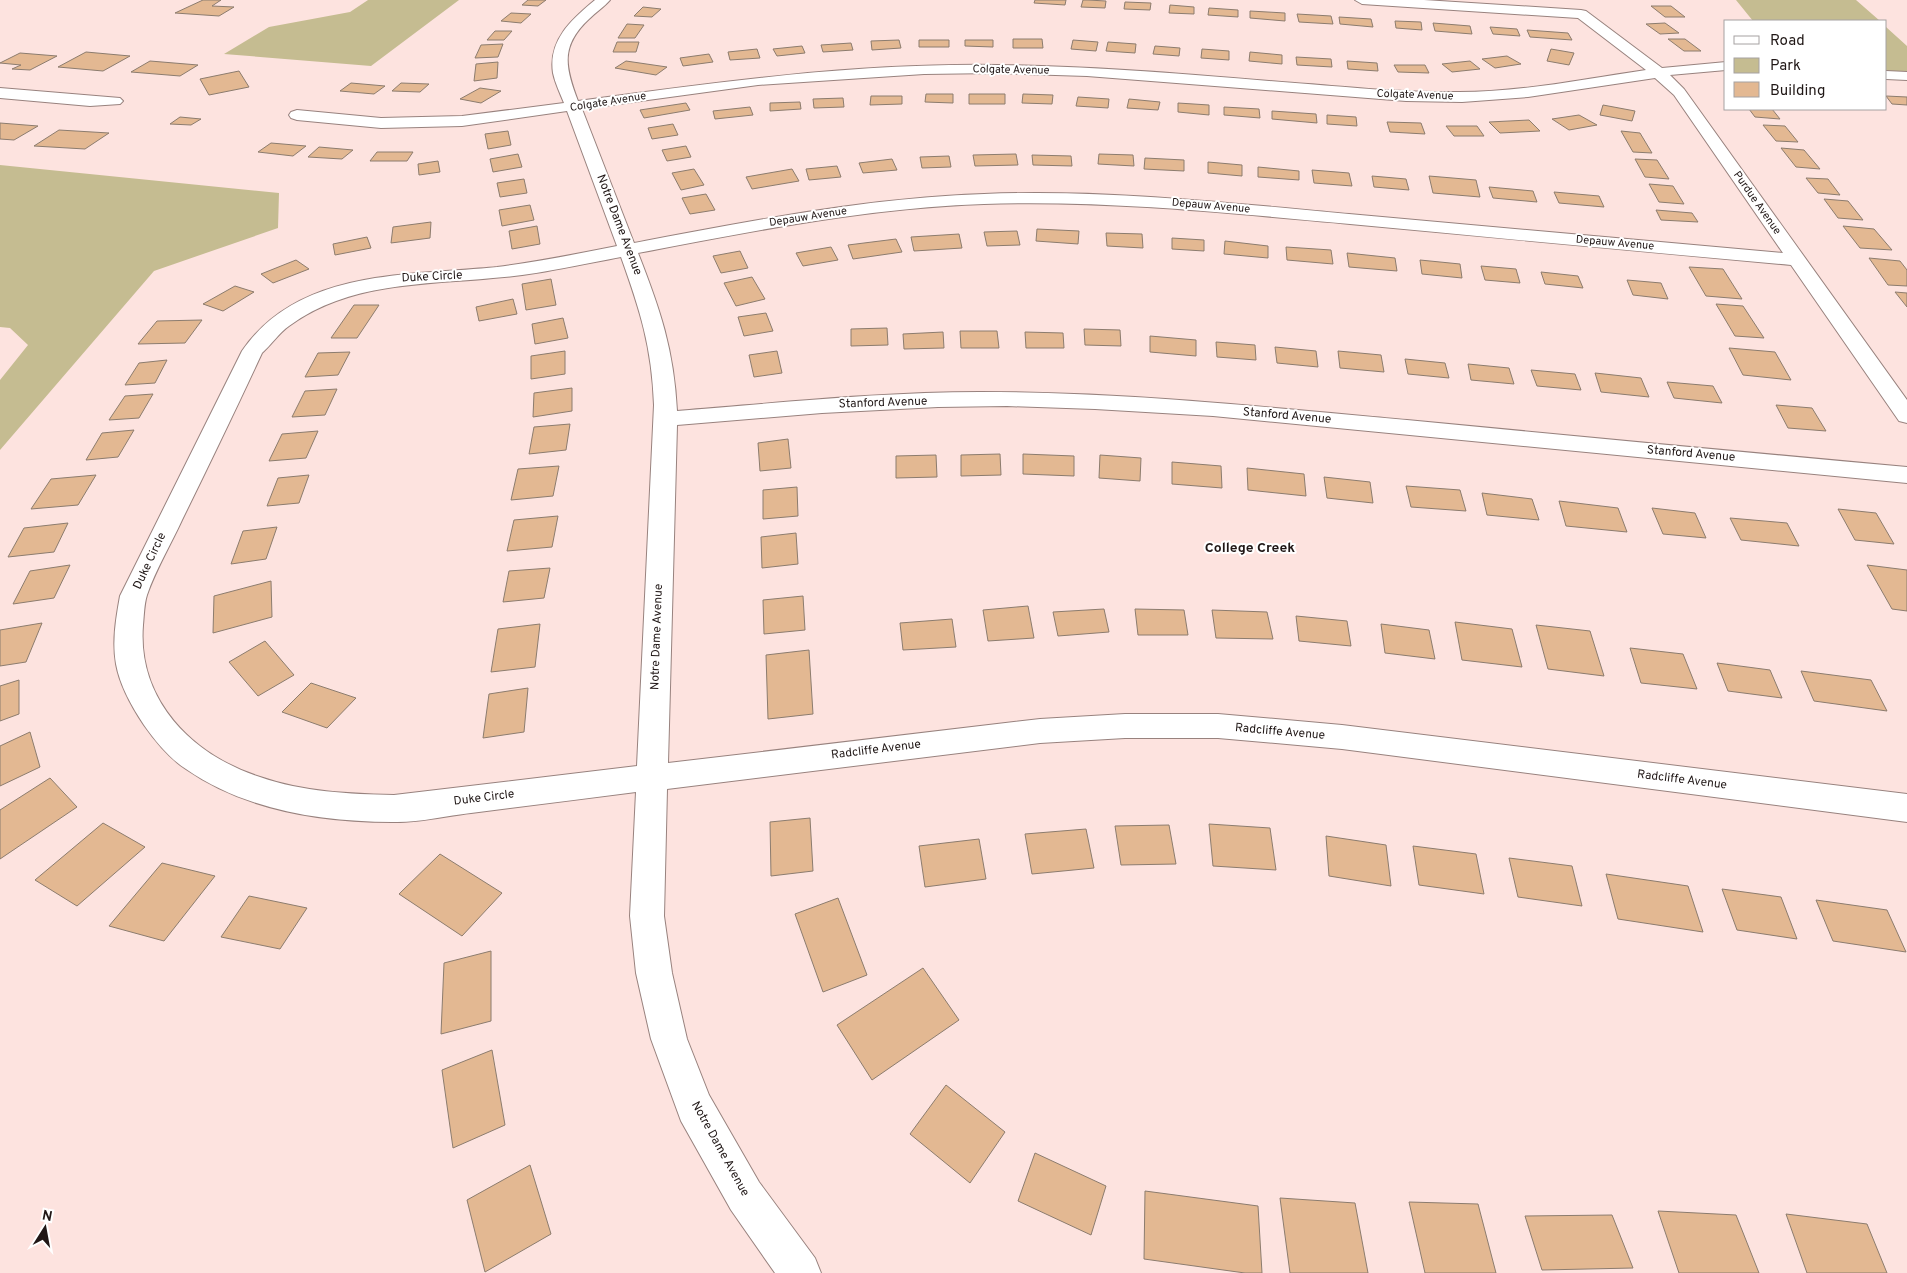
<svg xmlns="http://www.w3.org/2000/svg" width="1907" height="1273" viewBox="0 0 1907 1273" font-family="Overpass,sans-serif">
	<rect width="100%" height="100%" fill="#fde3df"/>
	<path fill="#c5bc91" d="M368 0H459L371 66 224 54 269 27 350 12Z
		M1736 0H1856L1880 21H1753Z
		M1886 27 1907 46V76L1886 75Z
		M0 165 279 193 278 228 154 271 0 450V380L28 345 10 328 0 327Z"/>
	<path fill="#e3b892" stroke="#8c7c6e" d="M203 0H221L212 6 234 7 219 16 175 13Z
		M528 0H546L538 6 522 5Z
		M1035 0H1066L1065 5 1034 3Z
		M1083 0H1088L1106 1 1105 8 1081 7Z
		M1125 2 1151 3 1150 10 1124 9Z
		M1170 5 1194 7V14L1169 13Z
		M1651 6H1671L1685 17H1665Z
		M643 7 661 9 652 17 634 16Z
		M1209 8 1238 10V17L1208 15Z
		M1250 11 1285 13V21L1250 18Z
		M511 13 531 14 521 23 501 21Z
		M1297 14 1331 16 1333 24 1299 22Z
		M1339 17 1371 19 1373 27 1340 24Z
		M1395 21 1421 22 1422 30 1396 28Z
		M1433 23 1470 26 1472 34 1435 31Z
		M1665 23 1679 33 1660 34 1646 24Z
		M627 24 644 25 635 38H618Z
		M1490 27 1517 29 1520 36 1493 34Z
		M1527 30 1568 33 1572 40 1530 37Z
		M495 31H512L504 40H487Z
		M1013 39H1042L1043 48H1013Z
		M1668 39H1685L1701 51H1684Z
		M899 40 901 48 872 50 871 41Z
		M919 40H949V47H919Z
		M965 40H993V47L965 46Z
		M1073 40 1098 42 1096 51 1071 49Z
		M617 42H639L636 52H613Z
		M1108 42 1136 44 1135 53 1106 51Z
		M851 43 853 50 823 52 821 45Z
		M503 44 498 57 475 58 481 45Z
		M802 46 805 53 777 56 773 49Z
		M1155 46 1180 48 1179 56 1153 54Z
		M757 49 760 58 730 60 728 52Z
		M1202 49 1229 51V60L1201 58Z
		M1551 49 1574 53 1569 65 1547 61Z
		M86 52 130 56 103 71 58 67Z
		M1250 52 1282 55V64L1249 61Z
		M20 53 57 56 30 70 12 69 21 65 0 63Z
		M709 54 713 62 683 66 680 58Z
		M1507 56 1521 64 1495 68 1482 59Z
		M1296 57 1331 59 1332 67 1297 65Z
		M150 61 198 65 180 76 131 72Z
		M626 61 667 67 656 75 615 68Z
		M1347 61 1377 63 1378 71 1348 69Z
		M1470 61 1480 69 1452 72 1442 64Z
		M498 62 497 78 474 81 476 64Z
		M1394 65H1425L1429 73 1398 72Z
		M239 71 249 87 209 95 200 79Z
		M351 83 385 86 374 94 340 91Z
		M401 83 429 84 420 92 392 91Z
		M480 88 501 91 481 103 460 99Z
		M926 94H953V103L925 102Z
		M969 94H1005V104H969Z
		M1023 94 1053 95 1052 104 1022 103Z
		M871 96H902V104L870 105Z
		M1886 96 1907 97V105L1892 104Z
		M1078 97 1109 99 1108 108 1076 106Z
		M843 98 844 107 814 108 813 99Z
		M1129 99 1160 102 1158 110 1127 108Z
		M800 102 801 109 770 111V103Z
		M686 103 690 110 644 118 640 110Z
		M1178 103 1209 105V115L1178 112Z
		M1603 105 1635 111 1632 121 1600 115Z
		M750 107 753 115 715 119 713 111Z
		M1224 107 1259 109 1260 118 1224 115Z
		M1749 109H1772L1780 119 1755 117Z
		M1272 111 1316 114 1317 123 1272 119Z
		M1327 115 1356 117 1357 126 1327 124Z
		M1579 115 1597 125 1569 130 1552 119Z
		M180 117 201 119 191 125 170 124Z
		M1529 120 1540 131 1500 133 1489 122Z
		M1387 122 1421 123 1425 134 1390 132Z
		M0 123 38 126 14 140 0 139Z
		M673 124 678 135 652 139 648 128Z
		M1763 125 1785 126 1798 142 1776 141Z
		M1446 126H1477L1484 136H1454Z
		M59 130 109 133 85 149 34 146Z
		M508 131 511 145 488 149 485 134Z
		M1621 131 1640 133 1652 153 1633 152Z
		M271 143 306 146 293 156 258 152Z
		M686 146 691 157 667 161 662 150Z
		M319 147 353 150 342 159 308 157Z
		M1781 148 1804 150 1820 169 1796 167Z
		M377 152H413L407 161H370Z
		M518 154 522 167 493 172 490 159Z
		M1016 154 1018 165 975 166 973 155Z
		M1099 154 1133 155 1134 166 1098 164Z
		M1032 155 1071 156 1072 166 1033 165Z
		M949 156 951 167 922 168 920 157Z
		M1145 158 1184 160V171L1144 169Z
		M892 159 897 170 863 173 859 163Z
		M1635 159 1657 160 1669 179 1645 177Z
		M438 161 440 172 419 175 418 164Z
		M1208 162 1242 165V176L1208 173Z
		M837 166 841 177 809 180 806 169Z
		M1258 167 1299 171V180L1258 177Z
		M694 169 704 185 681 190 672 173Z
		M792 169 799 181 752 189 746 177Z
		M1312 170 1349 173 1352 186 1314 183Z
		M1372 176 1406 179 1409 190 1374 187Z
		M1429 176 1476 180 1480 197 1433 193Z
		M1806 178 1828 179 1840 195 1818 193Z
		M524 179 527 193 500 197 497 183Z
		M1649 184 1673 186 1684 204 1659 202Z
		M1489 187 1533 191 1537 202 1493 198Z
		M1554 192 1599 196 1604 207 1559 203Z
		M706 194 715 210 690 214 682 198Z
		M1824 199 1848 201 1863 220 1838 218Z
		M530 205 534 220 502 226 499 210Z
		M1656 210 1692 213 1698 222 1661 220Z
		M431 222 430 238 391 243 393 227Z
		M537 226 540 244 512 249 509 231Z
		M1843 226 1874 229 1892 250 1860 248Z
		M1037 229 1079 231 1078 244 1036 241Z
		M1017 231 1020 245 987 246 984 232Z
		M1106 233 1142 234 1143 248 1107 246Z
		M959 234 962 248 914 251 911 237Z
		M367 237 371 248 335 255 333 244Z
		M1172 238 1204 240V251L1172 249Z
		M896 239 902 252 853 259 848 245Z
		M1225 241 1268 246V258L1224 254Z
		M831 247 838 260 803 266 796 253Z
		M1286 247 1331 250 1333 264 1287 260Z
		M740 251 748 268 721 273 713 256Z
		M1347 253 1395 258 1397 271 1349 267Z
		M1869 258 1900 261 1907 270V286L1888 285Z
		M296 260 309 269 273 283 261 274Z
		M1420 260 1460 264 1462 278 1422 274Z
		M1481 266 1516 269 1520 283 1485 280Z
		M1689 267 1723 269 1742 299 1706 296Z
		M1541 272 1578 276 1583 288 1545 284Z
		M752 277 765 299 736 306 724 283Z
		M551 279 556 305 526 310 522 284Z
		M1627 280 1661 283 1668 299 1633 295Z
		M235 286 254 292 223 311 203 304Z
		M1895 292 1907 293V307Z
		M513 299 517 314 479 321 476 307Z
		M1716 304 1743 306 1764 338 1735 336Z
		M354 305H379L357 338H331Z
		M766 313 773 331 744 336 738 317Z
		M563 318 568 338 535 344 532 324Z
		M202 320 185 343 138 344 157 321Z
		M887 328 888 345 851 346V329Z
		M1084 329 1120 330 1121 346 1085 345Z
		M960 331H997L999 348H961Z
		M943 332 944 348 904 349 903 334Z
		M1025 332 1063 333 1064 348H1026Z
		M1150 336 1196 340V356L1150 352Z
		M1216 342 1255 345 1256 360 1217 357Z
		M1275 347 1316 351 1318 367 1277 363Z
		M1729 348 1775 352 1791 380 1743 375Z
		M565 351V374L531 379V356Z
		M777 351 782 373 754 377 749 355Z
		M1338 351 1381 355 1384 372 1340 368Z
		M350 352 338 375 305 377 318 353Z
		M1405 359 1445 363 1449 378 1408 374Z
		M167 360 155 383 125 385 139 363Z
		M1468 364 1509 368 1514 384 1471 380Z
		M1531 370 1575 374 1581 390 1537 386Z
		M1595 373 1641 378 1649 397 1601 392Z
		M1667 382 1713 386 1722 403 1674 398Z
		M572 388V411L533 417 534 393Z
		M337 389 325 415 292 417 305 391Z
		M153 394 139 418 109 420 125 396Z
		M1776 405 1812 408 1826 431 1788 428Z
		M570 424 566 450 529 454 534 427Z
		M134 430 118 457 86 460 102 433Z
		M318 431 306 458 269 461 282 434Z
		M788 439 791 468 760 471 758 443Z
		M1000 454 1001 475 961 476V455Z
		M1023 454 1074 456V476L1023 474Z
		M936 455 937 477 896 478V456Z
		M1100 455 1141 458 1140 481 1099 478Z
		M1172 462 1221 466 1222 488 1172 484Z
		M559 466 553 496 511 500 518 469Z
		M1247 468 1304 474 1306 496 1248 490Z
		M96 475 78 505 31 509 51 479Z
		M309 475 299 503 267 506 278 478Z
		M1324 477 1370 482 1373 503 1327 498Z
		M1406 486 1460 490 1466 511 1411 507Z
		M797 487 798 516 763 519V490Z
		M1482 493 1532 499 1539 520 1487 515Z
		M1559 501 1618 508 1627 532 1566 526Z
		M1652 508 1695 513 1706 538 1663 534Z
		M1838 509 1876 513 1894 544 1855 540Z
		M558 516 552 547 507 551 514 520Z
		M1730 518 1787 523 1799 546 1741 540Z
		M68 523 54 552 8 557 24 528Z
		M277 527 266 559 231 564 243 531Z
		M796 533 798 564 762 568 761 537Z
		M70 565 54 598 13 604 30 571Z
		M1867 565 1907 570V611L1892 609Z
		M550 568 544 598 503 602 509 571Z
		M271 581 272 617 213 633 214 596Z
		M803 596 805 630 764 634 763 600Z
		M1028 606 1034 638 988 641 983 610Z
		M1104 609 1109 632 1058 636 1053 612Z
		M1135 609 1184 610 1188 635H1138Z
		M1212 610 1267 612 1273 639 1216 638Z
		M1296 616 1347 621 1351 646 1299 641Z
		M952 619 956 647 903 650 900 623Z
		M1455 622 1512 629 1522 667 1462 660Z
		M42 623 26 662 0 666V630Z
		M540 624 535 667 491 672 498 629Z
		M1381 624 1429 630 1435 659 1385 653Z
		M1536 625 1590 631 1604 676 1548 669Z
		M265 641 294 675 258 696 229 662Z
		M1630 648 1683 654 1697 689 1641 683Z
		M809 650 813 714 768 719 766 655Z
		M1717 663 1770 670 1782 698 1728 691Z
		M1801 671 1871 680 1887 711 1814 701Z
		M19 680V714L0 721V686Z
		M311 683 356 698 327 728 282 712Z
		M528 688 524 732 483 738 489 694Z
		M30 732 40 767 0 786V746Z
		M50 778 77 807 0 859V810Z
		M810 818 813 871 771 876 770 822Z
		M103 823 145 847 77 906 35 880Z
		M1209 824 1270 828 1276 870 1213 866Z
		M1169 825 1176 864 1121 865 1115 826Z
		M1086 829 1094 868 1032 874 1025 834Z
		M1326 836 1386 845 1391 886 1329 876Z
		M979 839 986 879 925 887 919 846Z
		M1413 846 1476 854 1484 894 1419 885Z
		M440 854 502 893 462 936 399 894Z
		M1509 858 1572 866 1582 906 1518 897Z
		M162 863 215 876 164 941 109 926Z
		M1606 874 1688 886 1703 932 1618 919Z
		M1722 889 1781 897 1797 939 1737 930Z
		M249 896 307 908 280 949 221 937Z
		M838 898 867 975 823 992 795 914Z
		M1816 900 1887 910 1906 952 1833 941Z
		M491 951V1021L441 1034 444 963Z
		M923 968 959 1020 872 1080 837 1025Z
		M492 1050 505 1125 453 1148 442 1070Z
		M946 1085 1005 1132 970 1183 910 1134Z
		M1035 1153 1106 1186 1091 1235 1018 1201Z
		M530 1165 551 1234 485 1272 467 1200Z
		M1145 1191 1258 1206 1262 1273H1245L1144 1259Z
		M1280 1198 1355 1203 1368 1273H1290Z
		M1409 1202 1478 1204 1496 1273H1425Z
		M1658 1211 1736 1215 1759 1273H1679Z
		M1786 1214 1867 1224 1887 1273H1807Z
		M1612 1215 1633 1268 1542 1270 1525 1216Z"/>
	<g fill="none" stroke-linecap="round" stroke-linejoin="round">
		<g stroke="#98827e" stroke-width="2">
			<path id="street" d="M595 0H610C604 7 596 12 589 19 560 46 565 67 578 101 717 82 856 63 997 65 1101 66 1205 76 1308 84 1359 88 1409 93 1459 92 1522 92 1584 79 1646 70L1578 18 1362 4 1355 0H1424L1581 10 1586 11 1662 68 1726 62V70L1670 75 1684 89 1907 400V423L1899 421 1791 265C1644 252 1497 238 1350 224 1228 213 1107 200 984 204 867 208 753 231 638 253 660 309 674 350 677 411 778 403 879 392 980 392 1123 392 1265 407 1407 420 1574 436 1740 452 1907 467V483L1213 416 1095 409 1007 406 938 407 822 413 677 425 668 763 1040 719 1125 714H1218L1342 725 1907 794V822L1342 749 1218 738H1125L1040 743 667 789 664 916 672 973 687 1039 709 1095 759 1182 815 1258 821 1273H775L731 1210 681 1121 651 1039 636 973 630 916 636 792C581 799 526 806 471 813 445 816 418 823 392 822 321 822 245 810 186 769 169 758 156 742 144 725 132 707 120 686 116 664 112 641 116 618 120 596L242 351C299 268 409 276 497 267 537 262 577 254 617 246L567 111 462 126 381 128 297 120 291 118 289 115 291 112 297 110 381 118 462 116 564 103C560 93 555 83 553 73 548 40 572 19 595 0ZM996 73 1087 76 1406 101 1462 102 1528 97 1655 78 1674 95 1783 253C1638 240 1494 227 1349 214 1228 203 1107 189 984 194 866 198 750 221 634 243L582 109 758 85 924 74ZM621 257C640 310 652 347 654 405L637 766 394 795C349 794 303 792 260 777 192 755 137 700 143 625 144 616 144 604 147 595 155 571 171 544 182 520 209 465 236 409 262 353 271 345 279 333 289 326 349 282 422 285 493 278 536 275 578 265 621 257Z
				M1886 71 1907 72V80L1886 79Z
				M0 88 120 98 123 101 120 104 90 106 0 98Z"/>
		</g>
		<use href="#street" fill="#fff" fill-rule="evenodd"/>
	</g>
	<g text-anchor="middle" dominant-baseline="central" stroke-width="4" stroke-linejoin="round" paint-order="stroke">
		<g font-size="11" fill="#201716" stroke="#fff">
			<text transform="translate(1011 70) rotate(1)">Colgate Avenue</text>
			<text transform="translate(1415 95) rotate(2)">Colgate Avenue</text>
			<text transform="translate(608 102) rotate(-9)">Colgate Avenue</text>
			<text transform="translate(1757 203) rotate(55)">Purdue Avenue</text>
			<text transform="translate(1211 206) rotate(5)">Depauw Avenue</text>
			<text transform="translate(808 217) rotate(-9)">Depauw Avenue</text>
			<text transform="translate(1615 243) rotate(5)">Depauw Avenue</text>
		</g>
		<g font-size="12" fill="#201716" stroke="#fff">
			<text transform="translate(619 225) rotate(69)">Notre Dame Avenue</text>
			<text transform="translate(432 277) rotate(-3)">Duke Circle</text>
			<text transform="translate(883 403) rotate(-2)">Stanford Avenue</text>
			<text transform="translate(1287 416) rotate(5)">Stanford Avenue</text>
			<text transform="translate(1691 454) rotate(5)">Stanford Avenue</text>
			<text transform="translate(150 561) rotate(-65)">Duke Circle</text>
			<text transform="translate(657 637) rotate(-88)">Notre Dame Avenue</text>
			<text transform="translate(1280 732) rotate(5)">Radcliffe Avenue</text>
			<text transform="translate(876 750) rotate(-7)">Radcliffe Avenue</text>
			<text transform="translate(1682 780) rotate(7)">Radcliffe Avenue</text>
			<text transform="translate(484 798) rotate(-7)">Duke Circle</text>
			<text transform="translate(720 1149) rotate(61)">Notre Dame Avenue</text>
		</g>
		<g font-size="14" font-weight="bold" fill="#201716" stroke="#fff">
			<text x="1250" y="548">College Creek</text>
		</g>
	</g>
	<rect x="1724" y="20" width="162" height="90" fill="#ffffff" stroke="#a6a2a2"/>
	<rect x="1734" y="36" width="25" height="8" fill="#ffffff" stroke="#a6a2a2"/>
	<text x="1770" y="45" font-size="15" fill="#201716">Road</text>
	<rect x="1734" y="58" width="25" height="15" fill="#c5bc91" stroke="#a6a2a2"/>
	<text x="1770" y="70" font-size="15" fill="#201716">Park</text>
	<rect x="1734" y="82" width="25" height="15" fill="#e3b892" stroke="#a6a2a2"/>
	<text x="1770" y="95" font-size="15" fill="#201716">Building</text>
	<g transform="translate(45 1228) rotate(11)" stroke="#ffffff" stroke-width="4" paint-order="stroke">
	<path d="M0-4L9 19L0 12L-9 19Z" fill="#201716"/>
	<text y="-8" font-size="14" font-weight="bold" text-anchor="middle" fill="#201716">N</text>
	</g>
</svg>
